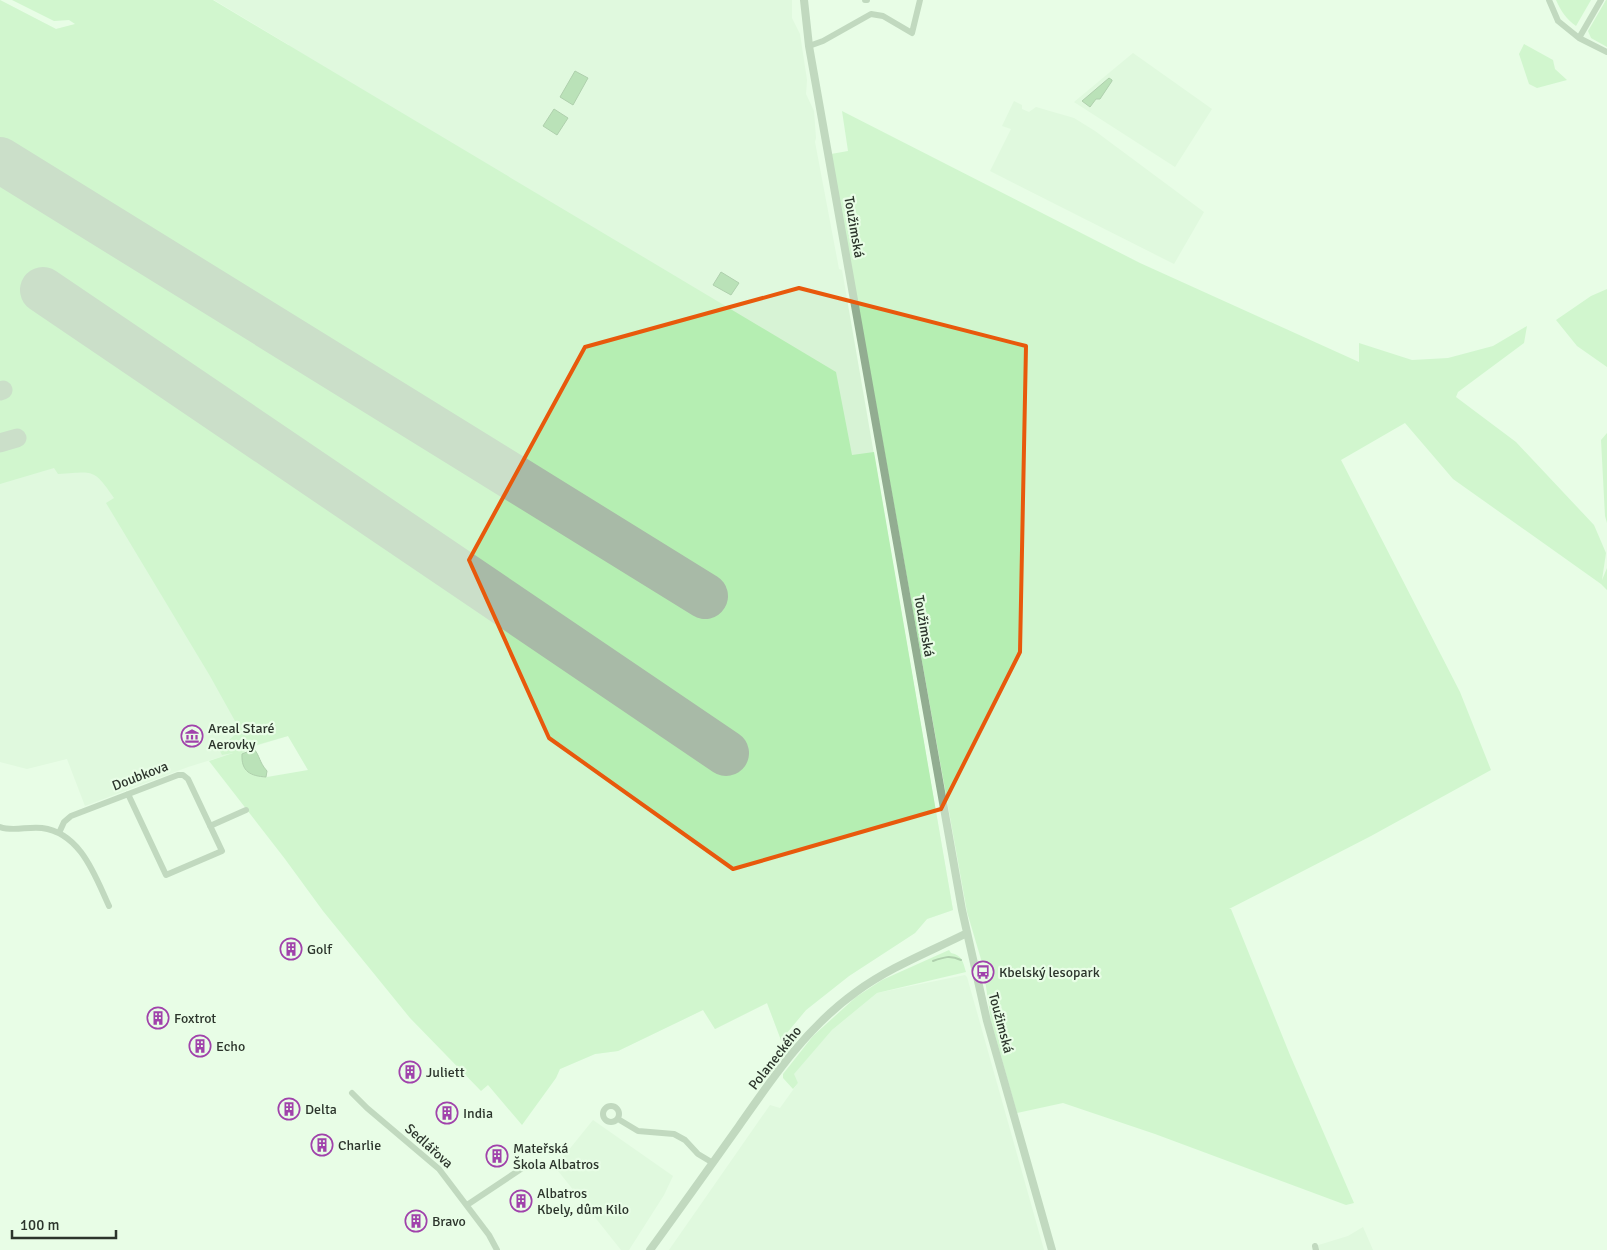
<svg xmlns="http://www.w3.org/2000/svg" width="1607" height="1250" viewBox="0 0 1607 1250" font-family="Signika,sans-serif">
	<rect width="100%" height="100%" fill="#e8fde6"/>
	<path fill="#d7f3d5" d="M0 0 56 29 112 16 274 72 289 45 214 0H792V18L800 34 807 80 806 94 814 111 816 138 815 142 839 269 842 270 953 910 927 919 915 933 849 976 806 1010 781 1040 767 1003 715 1029 703 1010 618 1051 595 1054 560 1069 355 850 288 736 188 767 85 806 67 759 27 769 0 762Z
		M1133 53 1212 109 1175 167 1074 102Z
		M1014 101 1022 105V109L1029 112 1036 107 1074 118 1095 131 1204 212 1174 264 990 171 1011 129 1002 126Z
		M965 975 967 977 1044 1250H669L770 1105 780 1108 798 1083 793 1074 832 1030 877 993Z
		M593 1120 673 1176 664 1195 629 1250H621L555 1167Z
		M1363 1227 1373 1250H1312V1247L1348 1236Z"/>
	<path fill="#b5eeb2" fill-rule="evenodd" d="M0 0 56 29 75 24 69 20 54 21 12 0H213L836 372 852 455 874 452 953 910 927 919 915 933 849 976 806 1010 781 1040 767 1003 715 1029 703 1010 618 1051 595 1054 560 1069 556 1078 522 1125 488 1085 481 1091 410 1018 323 911 285 859 209 761 233 753 222 755 219 749 240 730 210 676 106 503 114 498C93 467 93 472 58 474L54 468 0 484ZM288 736 308 770 267 777 258 776 242 755 245 752 243 749Z
		M1556 0H1591L1576 26C1566 19 1561 11 1556 0Z
		M1606 0H1607V47L1591 38 1588 31Z
		M1524 44 1553 60 1555 69 1567 80 1537 88 1529 84 1519 54Z
		M842 111 1140 263 1359 362V343L1412 360 1448 358 1493 346 1527 326 1524 343 1458 392 1456 397 1516 442 1594 525 1606 553 1602 580 1607 568V590L1601 584 1453 479 1405 423 1341 460 1460 692 1491 770 1371 836 1229 909H1231L1290 1055 1354 1203 1346 1205 1155 1134 1063 1103 1017 1113 991 1021 983 966 967 912 831 154 848 151Z
		M1607 289V367L1577 346 1556 320 1591 296Z
		M1607 433V523L1605 516 1601 440Z
		M949 950 951 953C962 955 963 962 966 972L877 993 832 1030 794 1074 798 1083 793 1089 783 1078V1074L813 1036 856 997 882 980Z"/>
	<path fill="#84c281" stroke="#6a9868" d="M575 71 588 78 573 105 560 97Z
		M1109 78 1112 80V81L1100 99H1096L1090 107 1082 101Z
		M554 109 568 118 557 135 543 126Z
		M721 272 739 283 731 295 713 285Z
		M254 749C260 756 259 762 267 771L266 777C251 776 241 772 242 754Z"/>
	<g fill="none" stroke-linecap="round" stroke-linejoin="round">
		<path stroke="#6a9868" stroke-width="2" d="M933 961C944 957 950 955 961 960"/>
		<path stroke="#a8baa7" stroke-width="19" d="M0 391 3 390
			M0 443 17 438"/>
		<path stroke="#a8baa7" stroke-width="46" d="M0 160 705 596
			M43 290 726 753"/>
		<path stroke="#92ad91" stroke-width="6" d="M865 0H867
			M1549 0 1558 21 1579 38 1607 52
			M1579 38 1601 0
			M809 46 823 41 871 14 883 16 912 33 920 0
			M210 826 246 810
			M0 827C13 832 28 826 42 828 81 833 95 876 109 906
			M59 833 64 822 71 816 178 775H183L188 779 222 851 166 875 128 794
			M352 1093 367 1108 439 1169 489 1235 497 1250
			M603 1114a8 8 0 1 1 16 0a8 8 0 1 1-16 0Z
			M618 1119 638 1131 674 1134 685 1140 698 1154 713 1163
			M467 1205 530 1163
			M1315 1246 1316 1250"/>
		<path stroke="#92ad91" stroke-width="8" d="M804 0 809 46 962 910 987 1021 1052 1250
			M650 1250C680 1209 709 1168 739 1126 773 1077 807 1027 856 992 890 967 929 952 967 933"/>
	</g>
	<path d="M0 0H1607V1250H0ZM799 288 1026 346 1020 652 941 809 733 869 549 738 469 560 585 347Z" fill="#e8fde6" fill-opacity=".55" fill-rule="evenodd"/>
	<path fill="none" stroke="#e8590c" stroke-width="4" stroke-linejoin="round" d="M799 288 1026 346 1020 652 941 809 733 869 549 738 469 560 585 347Z"/>
	<defs>
		<g id="museum-ring" transform="scale(1.125)"><circle r="9.5" fill="#e8fde6" stroke="#a042ab" stroke-width="1.5"/><path d="M0-6L6-3V-2H-6V-3ZM-5-1h2V3h-2ZM-1-1h2V3h-2ZM3-1h2V3H3ZM-6 4H6V6H-6Z" fill="#a042ab"/></g>
		<g id="building-ring" transform="scale(1.125)"><circle r="9.5" fill="#e8fde6" stroke="#a042ab" stroke-width="1.5"/><path d="M-4-6H4V6H1V3H-1V6H-4ZM-2.5-4.3h1.7v1.8h-1.7ZM.8-4.3h1.7v1.8H.8ZM-2.5-1h1.7V.8h-1.7ZM.8-1h1.7V.8H.8Z" fill="#a042ab"/></g>
		<g id="bus-ring" transform="scale(1.125)"><circle r="9.5" fill="#e8fde6" stroke="#a042ab" stroke-width="1.5"/><path d="M-5-6H5V4H4V6H2V4H-2V6H-4V4H-5ZM-3.5-4V0h7V-4ZM-3.5 1.2v1.5H-2V1.2ZM2 1.2v1.5H3.5V1.2Z" fill="#a042ab"/></g>
	</defs>
	<g fill-rule="evenodd">
		<use href="#museum-ring" x="192" y="736"/>
		<use href="#building-ring" x="291" y="949"/>
		<use href="#bus-ring" x="983" y="972"/>
		<use href="#building-ring" x="158" y="1018"/>
		<use href="#building-ring" x="200" y="1046"/>
		<use href="#building-ring" x="410" y="1072"/>
		<use href="#building-ring" x="289" y="1109"/>
		<use href="#building-ring" x="447" y="1113"/>
		<use href="#building-ring" x="322" y="1145"/>
		<use href="#building-ring" x="497" y="1156"/>
		<use href="#building-ring" x="521" y="1201"/>
		<use href="#building-ring" x="416" y="1221"/>
	</g>
	<g text-anchor="middle" dominant-baseline="central" stroke-width="4.5" stroke-linejoin="round" paint-order="stroke">
		<g font-size="14" fill="#2c352c" stroke="#e8fde6">
			<text transform="translate(854 227) rotate(80)">Toužimská</text>
			<text transform="translate(924 626) rotate(80)">Toužimská</text>
			<text transform="translate(140 776) rotate(-21)">Doubkova</text>
			<text transform="translate(1001 1023) rotate(75)">Toužimská</text>
			<text transform="translate(775 1058) rotate(-52)">Polaneckého</text>
			<text transform="translate(429 1146) rotate(42)">Sedlářova</text>
		</g>
		<g font-size="14" fill="#2c352c" stroke="#e8fde6" text-anchor="start">
			<text x="208" y="728">Areal Staré<tspan x="208" dy="16">Aerovky</tspan></text>
			<text x="307" y="949">Golf</text>
			<text x="999" y="972">Kbelský lesopark</text>
			<text x="174" y="1018">Foxtrot</text>
			<text x="216" y="1046">Echo</text>
			<text x="426" y="1072">Juliett</text>
			<text x="305" y="1109">Delta</text>
			<text x="463" y="1113">India</text>
			<text x="338" y="1145">Charlie</text>
			<text x="513" y="1148">Mateřská<tspan x="513" dy="16">Škola Albatros</tspan></text>
			<text x="537" y="1193">Albatros<tspan x="537" dy="16">Kbely, dům Kilo</tspan></text>
			<text x="432" y="1221">Bravo</text>
		</g>
	</g>
	<path d="M12 1230v8h104v-8" fill="none" stroke="#2c352c" stroke-width="2.5"/>
	<text x="20" y="1230" font-size="15" fill="#2c352c" stroke="#e8fde6" stroke-width="4" paint-order="stroke">100 m</text>
</svg>
